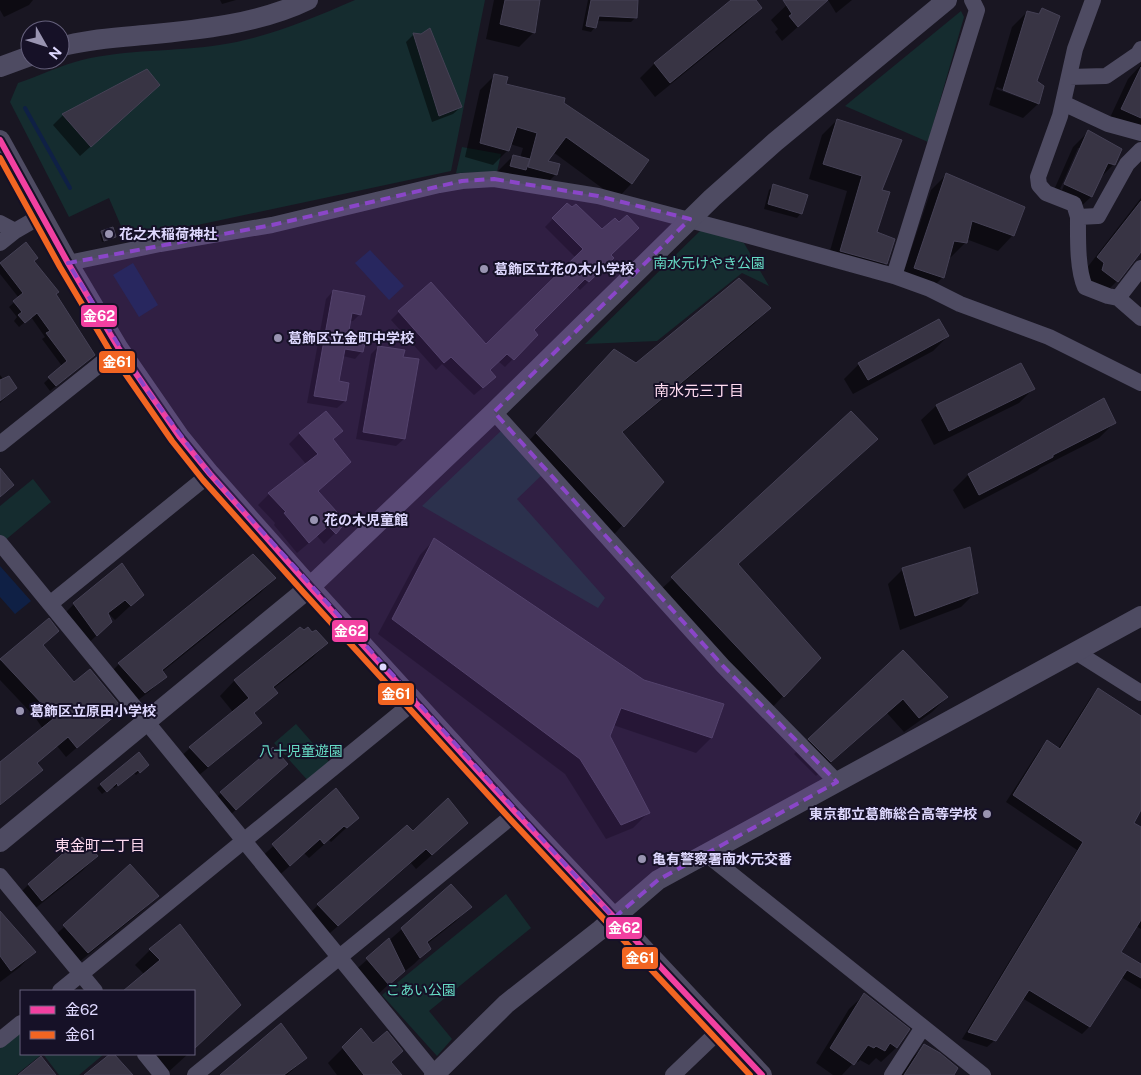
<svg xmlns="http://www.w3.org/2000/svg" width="1141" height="1075" viewBox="0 0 1141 1075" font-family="'Public Sans','Noto Sans JP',sans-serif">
	<rect width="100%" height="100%" fill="#191622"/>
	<path fill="#152c2f" d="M355 0H485L451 171 127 240 109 198 69 217 10 102 18 83C39 76 61 65 82 60 127 49 174 52 219 45 267 38 311 19 355 0Z
		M961 11 964 17 928 142 845 106Z
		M462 147 501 154 497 172 456 173Z
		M702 229 744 243 769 286 742 273 657 341 585 344Z
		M504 428 544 473 517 499 605 598 598 608 422 506Z
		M33 479 51 502 3 542 0 539V506Z
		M296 724 332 765 310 783 274 743Z
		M506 894 531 928 429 1011 452 1039 437 1056 382 995Z
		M21 1026V1054H42L16 1075H0V1044Z
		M43 1054H104L79 1075H59Z"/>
	<path fill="#0f2045" d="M370 250 404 286 389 300 355 263Z
		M133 263 158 305 139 317 113 275Z
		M0 566 31 601 15 614 0 597Z"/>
	<path fill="#0007" fill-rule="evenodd" d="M0 0H33L29 5 4 17 0 10Z
		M220 0H236L222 4Z
		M494 0H539L534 32 519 47 486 39Z
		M588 0H637L636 17 631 22 597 21 595 27 591 32 582 30Z
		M733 0H754L761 8 746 23 655 97 640 78 654 64Z
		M792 0H852L836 13 828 0 782 41 775 32 778 29 771 20Z
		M1042 10 1035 81 1038 104 1023 118 989 105 1012 27 1027 12 1037 15ZM997 87 1024 97 1029 101 996 89Z
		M413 35H422L461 107 453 114 432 122 406 42Z
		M1141 65V134L1107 124 1128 79Z
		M146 70 148 95 80 156 53 125 63 115Z
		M495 75 505 85 563 103 647 160 631 184 617 199 553 152 546 161 556 174 541 189 496 181 498 171 513 156 520 158 523 148 510 144 508 150 493 165 465 157 480 90Z
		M837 120 881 190 876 233 886 263 871 278 826 265 847 191 809 179 822 135Z
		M1088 132 1114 164 1100 178 1091 197 1076 211 1050 199 1073 147ZM1078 148H1081L1062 190 1060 189Z
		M946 175 1023 207 1012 236 998 251 966 239V242L951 257H949L943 277 928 292 900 283 931 190Z
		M774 185 801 213 797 218 764 209 769 190Z
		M1141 198V250L1117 281 1102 296 1083 273Z
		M567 204 613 258 580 290 576 286 532 330 536 335 505 367 498 361 489 370 486 385 474 395 442 364 436 370 391 320 399 312 486 346 576 258 545 227Z
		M102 232 115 237 102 242 100 234Z
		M26 244 33 262 55 294 88 360 50 391 44 383 62 366 42 339 45 337 31 317 19 327 14 321 17 317 9 307 19 298 0 274V264Z
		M333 291 360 314 353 321H349L346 337 362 351 355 359 343 356 338 382 345 401 337 408 307 403 326 299Z
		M769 308 755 323 622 433 662 482 608 541 522 448 599 366 636 364Z
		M948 336 933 351 853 394 844 379 859 364Z
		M378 347 402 358 404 439 396 446 356 439 371 354Z
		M0 375 4 380 15 388 0 403Z
		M1034 388 1019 403 934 445 921 420 936 406Z
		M851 413 876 439 737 565 783 696 769 711 657 593Z
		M1114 423 1099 438 1040 468 1037 471 964 509 953 490 968 475 1040 437Z
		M341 431 332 440 350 462 317 492 335 533 324 544 317 536 297 553 274 525 275 523 258 505 269 494 306 464 289 444 300 433Z
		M434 540 643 681 722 705 711 738 696 753 613 725 608 736 648 813 633 828 606 839 565 774 378 634 420 555Z
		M903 569 976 592 961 607 900 630 888 584Z
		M275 578 260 593 162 672 165 677 150 691 129 707 104 679 119 664Z
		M142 595 115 620 109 614 107 615 111 622 82 649 59 619 74 604Z
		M49 620 42 645 74 684 121 709 66 757 57 746 36 764 41 770 0 806V763L43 729 35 717 0 680V661Z
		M300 628 327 643 312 658 273 689 276 693 253 715 260 722 245 737 192 781 175 762 190 748 233 712 220 696 234 681Z
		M903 651 947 697 932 712 904 732 887 713 816 776 794 754Z
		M1098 690 1141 717V808L1132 823 1141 829V929L1136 926 1119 952 1141 965V989L1121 977 1089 1027 1082 1034 1022 998 995 1040 987 1047 962 1039 1077 850 1006 802 1040 749 1047 742 1058 749 1091 697Z
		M139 754 144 768 136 775 134 773 114 788 112 786 102 794 97 788Z
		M271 778 220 824 206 808 221 793Z
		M335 790 357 818 331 842 329 840 309 858 304 853 274 880 258 860Z
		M413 833 451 838 416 869 411 863 323 939 303 920 318 905Z
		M97 856 82 871 27 915 14 899 28 885Z
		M130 866 157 896 142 911 73 967 49 941Z
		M470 907 455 922 427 944 429 949 414 964 404 972V970L373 999 352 973 402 929Z
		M0 916 34 952 20 967 0 982Z
		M180 926 224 1019 194 1048V991H125L145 975 135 965 150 950Z
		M864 995 908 1030 896 1048 881 1062 876 1058 869 1065 860 1060 858 1062 855 1061 842 1075H833L816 1063 849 1009Z
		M361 1030 390 1062 400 1075H337L328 1063Z
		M924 1046 953 1075H900L909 1061Z
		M140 1054H188L165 1075Z
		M306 1058 287 1075H222Z"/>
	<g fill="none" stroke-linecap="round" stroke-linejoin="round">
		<path stroke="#0f2045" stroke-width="4" d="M25 108 70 188"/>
	</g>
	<path fill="#383444" stroke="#454155" d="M505 0H540L535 33 500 24Z
		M591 0H638L637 18 599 16 596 28 586 26Z
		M731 0H756L762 8 670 83 654 63Z
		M783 0H828L798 27 789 16 792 14Z
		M1042 8 1060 16 1037 81 1044 86 1039 104 1003 90 1027 11 1039 14Z
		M430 28 462 107 439 116 413 33 421 34Z
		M1141 67V118L1121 109Z
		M147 69 160 85 91 147 62 114Z
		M494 74 508 77 506 84 565 98 564 103 649 160 632 184 566 137 548 161 560 164 557 175 528 167 537 133 517 127 509 151 480 143Z
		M837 119 902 140 882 190 890 192 877 232 895 239 887 264 840 251 862 176 823 164Z
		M1088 130 1122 149 1115 165 1108 163 1092 197 1064 184Z
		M513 155 530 159 526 170 510 166Z
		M946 173 1025 207 1014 236 972 221 967 243 954 241 944 278 914 268Z
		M773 184 808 195 802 214 768 204Z
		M1141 201V252L1118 282 1102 270 1104 263 1097 257Z
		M567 203 572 207 576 204 602 229 615 218 619 222 627 215 639 228 611 255 614 258 589 282 585 279 534 330 538 335 514 360 507 354 490 370 496 377 483 388 451 357 444 363 398 311 431 282 486 344 583 249 552 218Z
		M113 227 116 237 104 241 101 231Z
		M26 242 38 258 34 261 59 292 56 294 95 355 56 386 48 377 67 361 46 333 50 331 37 313 25 323 18 315 22 312 13 301 23 293 0 263Z
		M739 278 771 308 622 432 664 482 624 527 536 433 614 349 636 363Z
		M333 290 365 296 361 315 352 313 348 336 366 339 363 352 345 349 339 381 349 383 346 401 314 396Z
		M939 319 949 336 868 380 858 363Z
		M378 346 405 350 403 357 419 359 405 439 363 432Z
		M1021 363 1035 389 949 431 936 405Z
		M9 376 17 388 0 401V380Z
		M1104 398 1116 423 1053 455V457L979 495 968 474Z
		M326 411 343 431 333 439 351 462 318 491 346 522 336 534 328 526 309 543 284 513 286 512 268 493 318 454 299 433Z
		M851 411 878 439 738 564 821 658 784 697 671 577Z
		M0 468 14 485 0 497Z
		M434 538 644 680 724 704 712 738 621 708 610 736 650 813 621 825 580 759 392 619Z
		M970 547 978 593 915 616 902 568Z
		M253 554 276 578 162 670 167 677 145 693 118 663Z
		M122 563 144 595 131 606 125 600 108 613 112 622 97 636 73 603Z
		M49 618 59 631 43 645 74 682 90 669 123 709 77 748 68 737 37 763 43 770 0 805V762L53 719 45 707 0 659Z
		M300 627 304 630 308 627 312 632 316 630 328 643 273 687 278 693 254 713 262 723 208 767 189 747 249 698 234 680Z
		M903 650 948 697 919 718 903 699 831 762 808 739Z
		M1098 688 1141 716V810L1134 823 1141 827V920L1121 952 1141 964V978L1127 970 1090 1027 1029 990 996 1041 968 1032 1083 842 1013 795 1047 740 1060 749Z
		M273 747 288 764 236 810 220 792Z
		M139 752 149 765 140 773 138 770 118 786 117 783 107 792 100 784Z
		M336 788 359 818 347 828 344 826 324 844 320 839 290 866 272 844Z
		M448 798 468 823 432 855 426 849 338 926 317 904 407 825 413 831Z
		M82 837 98 856 42 901 28 884Z
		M130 864 159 896 88 953 63 925Z
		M451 884 472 907 427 942 431 949 420 958 401 928Z
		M0 911 36 952 11 971 0 956Z
		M180 924 241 1005 194 1049V991H123L160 960 149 949Z
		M389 938 405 971 389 985 366 958Z
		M864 993 910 1029 897 1048 890 1043 885 1051 876 1046 874 1048 868 1045 854 1065 830 1048Z
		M281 1023 307 1058 284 1075H220Z
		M361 1028 373 1043 387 1031 403 1051 391 1062 402 1075H364L342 1047Z
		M924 1044 940 1053 958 1068 954 1075H904Z
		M110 1054H114L133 1075H84Z
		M41 1056 56 1075H18Z"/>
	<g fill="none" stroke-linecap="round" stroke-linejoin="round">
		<path stroke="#4e4b62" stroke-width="16" d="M1069 77 1106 76 1138 54 1141 49
			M1063 103 1108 124 1141 133
			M1078 217 1074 204 1046 193 1039 185 1038 177 1060 116 1075 49 1093 0
			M0 223 15 231
			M0 243 15 231 41 216
			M68 263 160 244 272 225 439 185 462 181 494 179 598 196 746 235 894 276 930 289 960 304 1049 337 1141 383
			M1141 268 1118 298 1141 318
			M894 276 977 10 972 0
			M1118 298 1108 296 1085 287C1077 269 1078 237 1078 217L1098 216 1127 164 1141 150
			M494 412 723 666 837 782
			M0 444 119 349
			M0 543 435 1074
			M51 603 210 474
			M1076 652 1141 693
			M705 853 983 1075
			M0 876 95 991
			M60 991 415 701
			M0 1040 21 1023
			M145 1054 162 1075
			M195 1075 516 813
			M673 1075 720 1030
			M892 1075 923 1027"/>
		<path stroke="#4e4b62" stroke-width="20" d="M60 47C87 39 116 38 144 35 197 30 259 24 308 0
			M0 67 30 56
			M0 140 68 263 119 349 179 436 210 474 310 587 516 813 762 1075
			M0 842 310 587 494 412 712 198 775 142 947 0
			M434 1075 506 1004 600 930 658 880 1141 616"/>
		<g stroke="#161127" stroke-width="10">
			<path id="bus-1" d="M0 140 68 263 119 349 179 436 210 474 310 587 516 813 762 1075"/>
		</g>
		<g stroke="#161127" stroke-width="10">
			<path id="bus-2" d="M0 158 60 267 111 353 172 441 203 480 304 593 510 819 750 1075"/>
		</g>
		<use href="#bus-1" stroke="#f240a1" stroke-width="6"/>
		<use href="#bus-2" stroke="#f26522" stroke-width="6"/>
	</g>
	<path fill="#8a46c8" fill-opacity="0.2" stroke="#8a46c8" stroke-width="4" stroke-dasharray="10 6" stroke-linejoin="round" d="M494 179 598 196 690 219 494 412 723 666 837 782 658 880 614 918 210 474 146 389 68 263 272 225 462 181Z"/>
	<g fill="#9994b1" stroke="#161127" stroke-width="2">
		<circle cx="109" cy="234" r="5"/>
		<circle cx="484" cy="269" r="5"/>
		<circle cx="278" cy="338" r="5"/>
		<circle cx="314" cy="520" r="5"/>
		<circle cx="20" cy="711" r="5"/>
		<circle cx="987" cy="814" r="5"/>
		<circle cx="642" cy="859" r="5"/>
	</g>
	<circle fill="#ded8fe" stroke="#161127" stroke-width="2" cx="383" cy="667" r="4.5"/>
	<g text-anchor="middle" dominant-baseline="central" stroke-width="4" stroke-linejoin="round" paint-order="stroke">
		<g font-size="14" font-weight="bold" fill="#ded8fe" stroke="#161127" text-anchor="start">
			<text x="119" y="234">花之木稲荷神社</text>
			<text x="494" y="269">葛飾区立花の木小学校</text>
			<text x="288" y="338">葛飾区立金町中学校</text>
			<text x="324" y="520">花の木児童館</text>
			<text x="30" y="711">葛飾区立原田小学校</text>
			<text x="977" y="814" text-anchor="end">東京都立葛飾総合高等学校</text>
			<text x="652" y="859">亀有警察署南水元交番</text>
		</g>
		<g font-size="14" fill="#66dcc5" stroke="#161127">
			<text x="709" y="263">南水元けやき公園</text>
			<text x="301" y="751">八十児童遊園</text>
			<text x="421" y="990">こあい公園</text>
		</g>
		<g font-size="15" fill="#fedaef" stroke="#161127">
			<text x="699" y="390">南水元三丁目</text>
			<text x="100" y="845">東金町二丁目</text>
		</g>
	</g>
	<g stroke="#161127" stroke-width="2">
		<rect x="80" y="304" width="38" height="24" rx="5" fill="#f240a1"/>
		<rect x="98" y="350" width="38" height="24" rx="5" fill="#f26522"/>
		<rect x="331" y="619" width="38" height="24" rx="5" fill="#f240a1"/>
		<rect x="377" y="682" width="38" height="24" rx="5" fill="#f26522"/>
		<rect x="605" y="916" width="38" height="24" rx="5" fill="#f240a1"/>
		<rect x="621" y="946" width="38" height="24" rx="5" fill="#f26522"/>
	</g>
	<g font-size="14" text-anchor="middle" font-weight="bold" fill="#fff">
		<text x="99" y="321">金62</text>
		<text x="117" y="367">金61</text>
		<text x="350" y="636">金62</text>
		<text x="396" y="699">金61</text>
		<text x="624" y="933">金62</text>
		<text x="640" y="963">金61</text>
	</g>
	<rect x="20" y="990" width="175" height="65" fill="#161127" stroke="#66617d"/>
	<rect x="30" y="1006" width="25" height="8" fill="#f240a1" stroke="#66617d"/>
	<text x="65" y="1015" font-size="15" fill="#ded8fe">金62</text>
	<rect x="30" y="1031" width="25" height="8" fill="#f26522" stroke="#66617d"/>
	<text x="65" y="1040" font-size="15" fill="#ded8fe">金61</text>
	<g transform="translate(45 45) rotate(129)"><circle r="24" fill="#161127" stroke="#66617d"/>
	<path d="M0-4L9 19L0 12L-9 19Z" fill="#9994b1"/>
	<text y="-8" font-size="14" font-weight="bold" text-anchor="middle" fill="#ded8fe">N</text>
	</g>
</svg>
